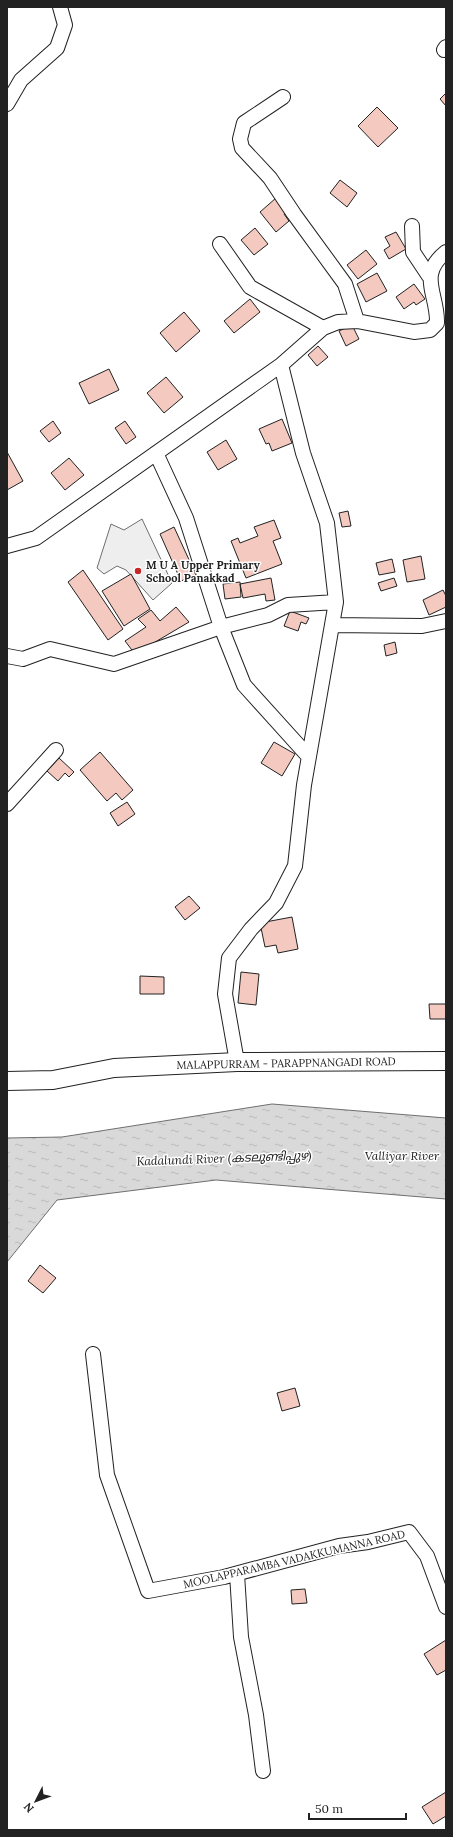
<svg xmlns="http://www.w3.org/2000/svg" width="453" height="1837" viewBox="0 0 453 1837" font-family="Lora,'Noto Sans Malayalam',serif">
	<defs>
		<pattern id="water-ripples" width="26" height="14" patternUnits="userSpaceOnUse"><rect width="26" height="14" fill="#d9d9d9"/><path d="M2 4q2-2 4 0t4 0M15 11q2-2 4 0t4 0" fill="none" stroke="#bababa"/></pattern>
	</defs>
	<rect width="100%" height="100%" fill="#fff"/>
	<path fill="#eee" stroke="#6f6f6f" d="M142 519 172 583 153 600 126 570 117 566 104 574 97 568 111 524 124 530Z"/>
	<path fill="url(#water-ripples)" stroke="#6f6f6f" d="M272 1104 446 1118V1199L216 1180 57 1200 7 1262V1138L62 1137Z"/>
	<path fill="#f3c9c0" stroke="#222" d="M446 93V106L440 99Z
		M377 107 398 128 378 147 358 126Z
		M340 180 357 193 347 207 330 193Z
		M276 198 287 211 284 214 289 221 276 232 260 212Z
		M255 228 268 244 254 255 241 240Z
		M396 232 406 249 389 259 384 250 390 246 385 237Z
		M366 250 377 264 358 279 347 265Z
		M377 273 387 291 366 302 357 284Z
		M414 284 425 299 416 305 414 302 404 309 396 297Z
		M250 299 260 312 234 333 224 321Z
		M184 312 200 331 176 352 160 333Z
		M352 325 359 339 346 346 339 331Z
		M318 346 328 357 317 366 308 355Z
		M109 369 119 390 89 404 79 383Z
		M166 377 183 397 164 413 147 393Z
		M282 419 292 443 272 451 269 443 266 444 259 429Z
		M53 421 61 433 49 442 40 431Z
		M125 421 136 437 126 444 115 428Z
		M226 440 237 459 218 470 207 452Z
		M7 452 23 481 7 490Z
		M69 458 84 475 65 490 51 473Z
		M348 511 351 526 342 527 339 513Z
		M274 520 281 538 273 541 282 564 246 578 231 541 238 538 240 543 258 536 254 527Z
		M174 527 196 575 181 581 160 534Z
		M421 556 425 579 407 582 403 560Z
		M392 559 395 572 379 575 376 563Z
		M83 570 123 629 108 640 68 582Z
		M131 574 150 609 124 626 102 591Z
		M271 578 275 600 266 601 265 594 243 598 240 584Z
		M394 578 397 586 381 591 378 583Z
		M240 582 241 597 225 599 223 584Z
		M443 590 446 596V607L429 615 423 600Z
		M176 607 189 622 135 654 125 641 146 627 138 619 151 610 160 621Z
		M290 611 309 618 306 624 301 622 298 631 284 626Z
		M395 642 397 653 386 656 384 645Z
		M274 742 295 754 282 776 261 763Z
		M100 752 133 790 122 800 116 793 107 801 80 770Z
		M59 758 74 772 69 777 65 773 58 781 47 771Z
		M127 802 135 814 118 826 110 813Z
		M189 896 200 908 185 920 175 907Z
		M292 917 298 949 278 953 276 945 265 947 260 923Z
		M241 972 259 974 256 1005 238 1003Z
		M140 976 164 977V994H140Z
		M429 1004H446V1019H430Z
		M40 1265 56 1278 43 1293 28 1281Z
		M295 1388 300 1406 282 1411 277 1393Z
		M305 1589 307 1603 292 1604 291 1590Z
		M446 1640V1670L437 1675 424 1654Z
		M446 1792V1816L433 1824 422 1807Z"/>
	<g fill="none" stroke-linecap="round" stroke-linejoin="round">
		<g stroke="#222" stroke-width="16">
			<path id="minor" d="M444 50 446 47
				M283 97 244 123 240 139 242 148 270 178 294 214 345 284 357 321
				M7 104 21 80 57 48 65 25 60 7
				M412 226 413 252 429 276
				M220 244 250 287 323 328
				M156 453 186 518 221 627 244 685 309 757
				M7 546 36 538 281 365 323 328 338 322 357 321 414 332 430 330 437 323C438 294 417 275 446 252
				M332 625 422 626 446 621
				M7 656 23 659 50 649 114 664 221 627 268 615 288 605 336 602
				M7 804 56 750
				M237 1062 225 994 229 958 251 929 276 903 295 866 304 785 336 602 327 523 303 453 281 365
				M93 1354 107 1475 148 1591 224 1577 339 1546 368 1542 409 1532 427 1556 446 1607
				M237 1574 241 1637 256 1715 263 1771"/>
		</g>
		<g stroke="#222" stroke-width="20">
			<path id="major" d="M7 1081 53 1080 114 1068 237 1062 446 1061"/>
		</g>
		<use href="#minor" stroke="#fff" stroke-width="14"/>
		<use href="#major" stroke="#fff" stroke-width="18"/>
	</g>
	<circle fill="#c62828" stroke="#fff" stroke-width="1.5" cx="138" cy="571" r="4"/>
	<g text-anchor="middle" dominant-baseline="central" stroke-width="3" stroke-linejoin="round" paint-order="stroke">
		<g font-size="11" font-weight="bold" fill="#222" stroke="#fff" text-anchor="start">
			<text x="146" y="565">M U A Upper Primary<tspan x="146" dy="13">School Panakkad</tspan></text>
		</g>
		<g font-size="11" fill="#222" stroke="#fff">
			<text transform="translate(286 1063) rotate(-1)">MALAPPURRAM - PARAPPNANGADI ROAD</text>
			<text transform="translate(294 1559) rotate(-13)">MOOLAPPARAMBA VADAKKUMANNA ROAD</text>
		</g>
		<g font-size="12" font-style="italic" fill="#222" stroke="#fff">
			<text x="402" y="1155">Valliyar River</text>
			<text transform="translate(224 1158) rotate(-2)">Kadalundi River (കടലുണ്ടിപ്പുഴ)</text>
		</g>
	</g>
	<rect width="453" height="1837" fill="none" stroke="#222222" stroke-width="16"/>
	<g transform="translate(36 1801) rotate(228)" stroke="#ffffff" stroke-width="3" paint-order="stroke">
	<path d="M0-3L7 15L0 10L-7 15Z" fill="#222222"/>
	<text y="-6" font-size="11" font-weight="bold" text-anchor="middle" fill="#222222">N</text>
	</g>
	<path d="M309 1813v6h97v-6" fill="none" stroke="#222222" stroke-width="2"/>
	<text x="315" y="1813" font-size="12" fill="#222222" stroke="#ffffff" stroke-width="3" paint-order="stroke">50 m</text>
</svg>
